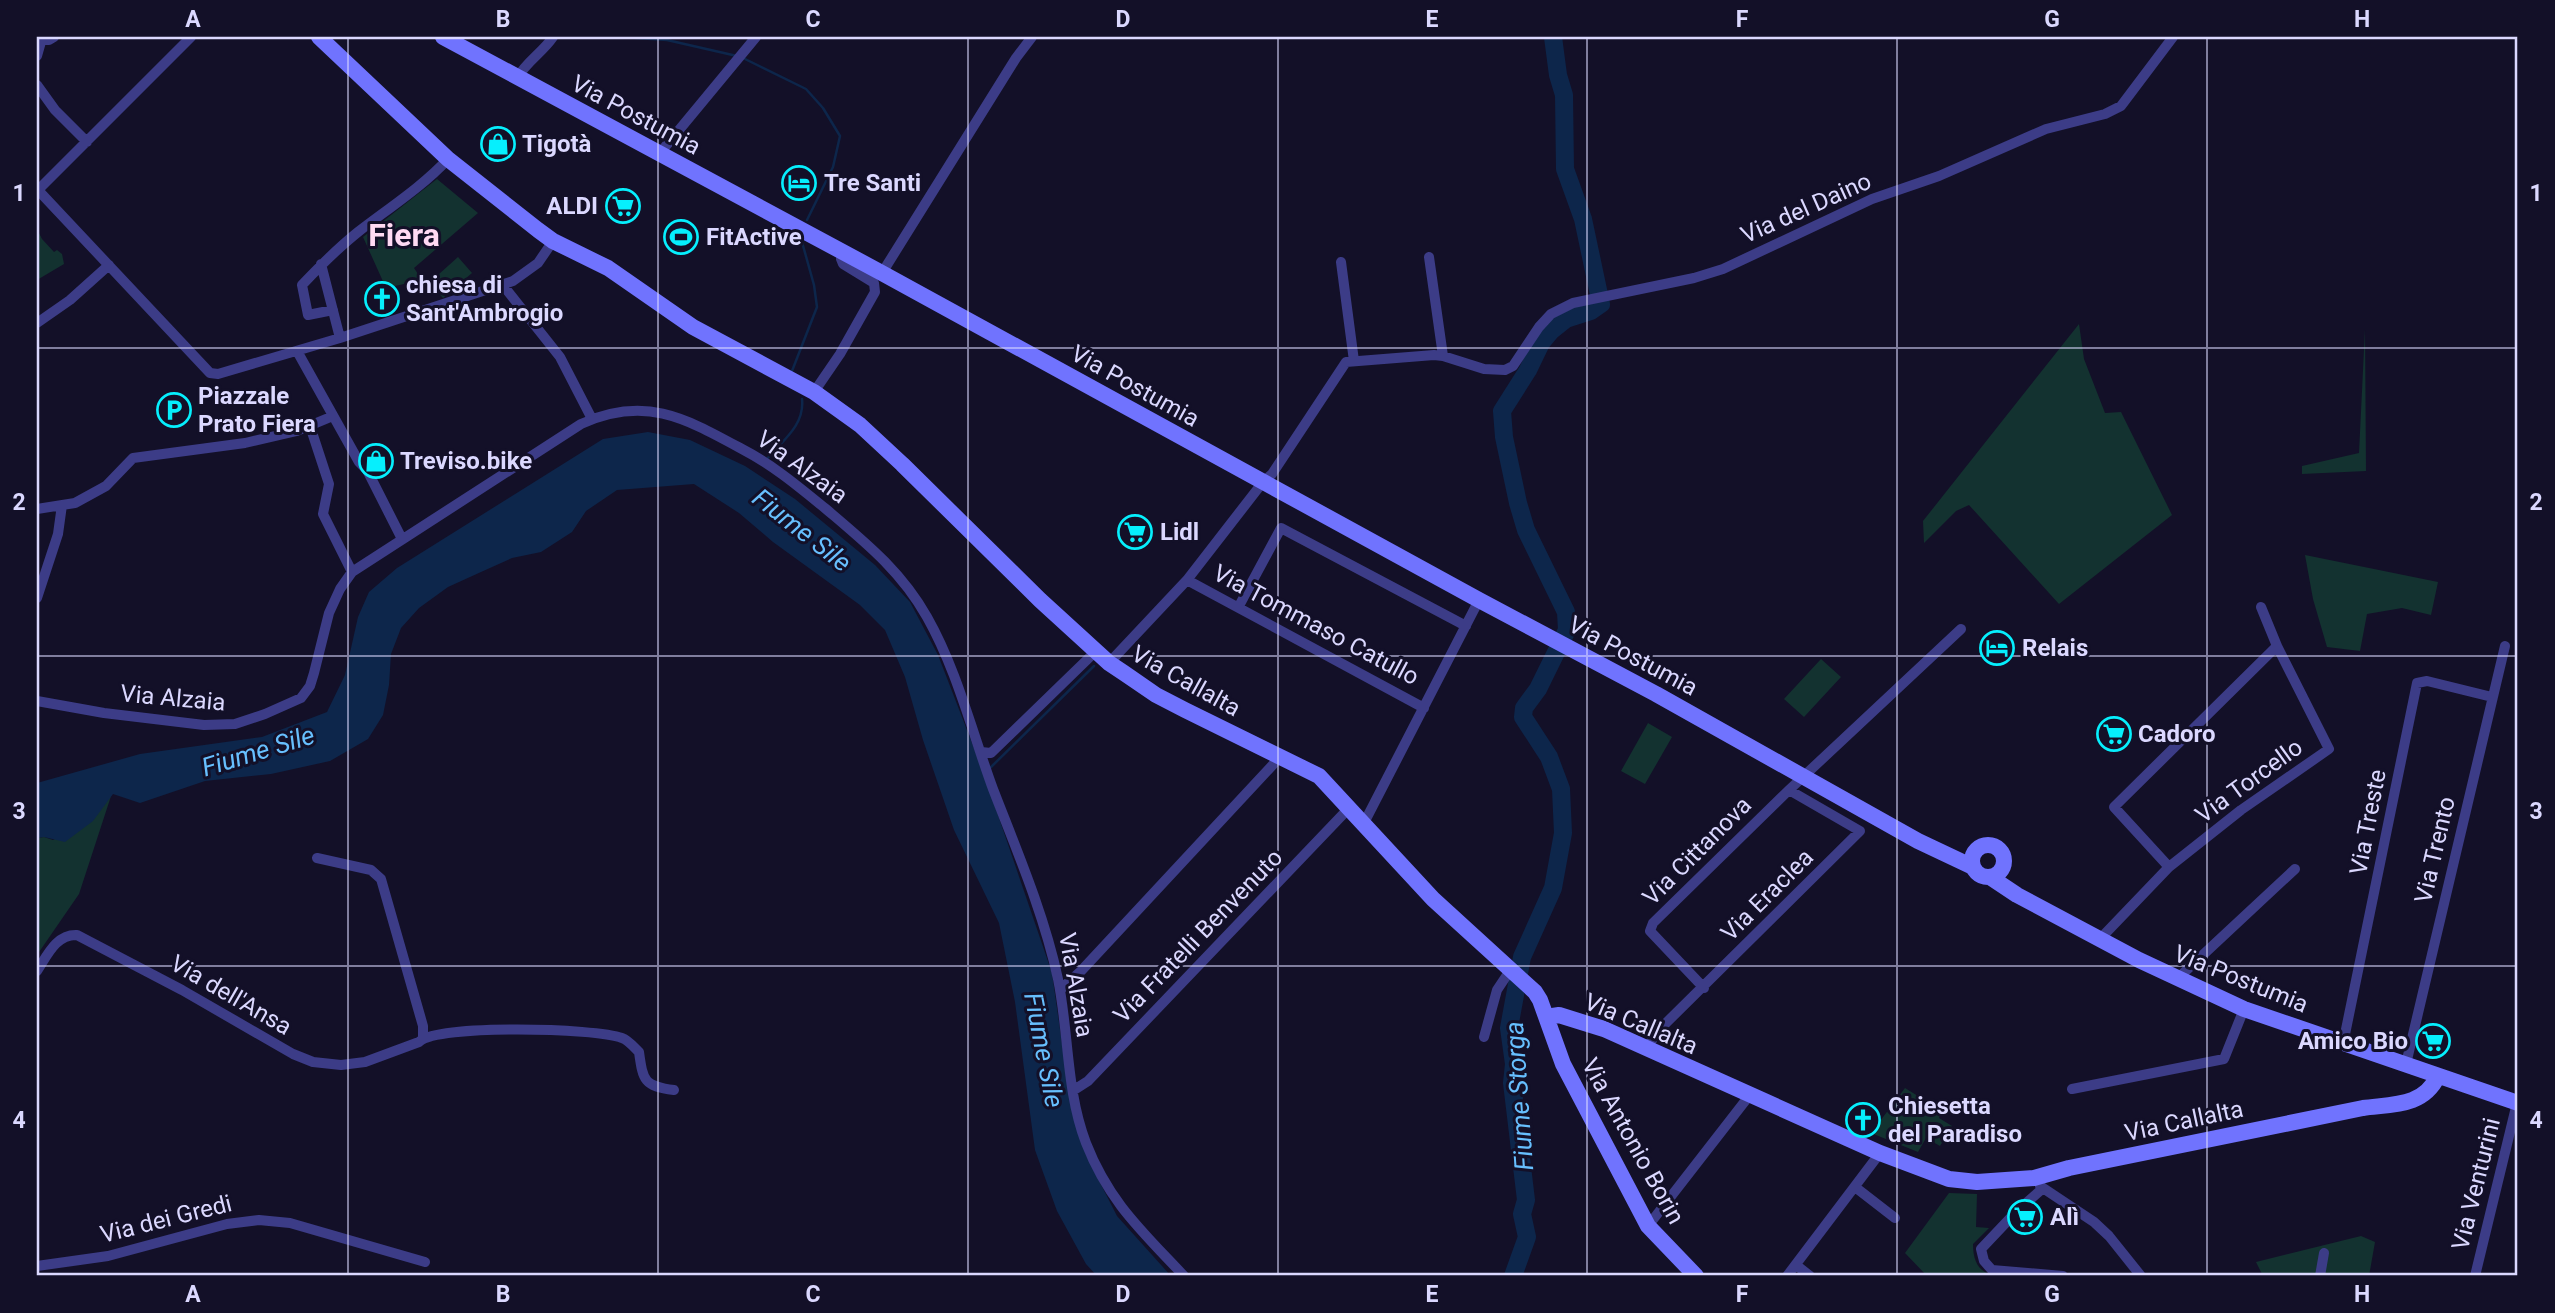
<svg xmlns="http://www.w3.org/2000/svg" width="2555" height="1313" viewBox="0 0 2555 1313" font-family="Roboto,sans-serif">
	<rect width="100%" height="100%" fill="#131028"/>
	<path fill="#133230" d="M437 179 478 213 414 268 422 280 386 288 363 237Z
		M37 229 42 239 54 252 57 250 62 254 64 264 37 280Z
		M458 257 472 273 443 298 429 283Z
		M2079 324 2084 359 2105 413 2121 412 2172 515 2059 604 1969 505 1956 511 1924 543 1923 521Z
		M2365 329 2366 471 2302 474V466L2359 453Z
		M2305 555 2438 582 2431 615 2402 608 2367 614 2360 651 2327 647 2313 599Z
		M1821 659 1841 677 1804 717 1784 699Z
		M1648 723 1672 737 1645 784 1621 771Z
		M112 793 79 894 37 955V838L44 837 53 840 92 821Z
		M1905 1088 1942 1111 1939 1118 1952 1126 1940 1146 1926 1138 1918 1152 1871 1133Z
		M1949 1193 1977 1194 1976 1227 1989 1228 1973 1244C1973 1262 1979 1274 1998 1276H1927L1905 1253Z
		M2361 1236 2375 1242 2369 1276H2263L2256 1262Z"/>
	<path fill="#0d264b" d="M648 432 690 440 745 466 795 499 875 565 910 602 938 655 984 774 1052 973 1066 1072 1086 1155 1117 1216 1171 1276H1097L1086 1264 1057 1211 1035 1150 1015 1002 999 923 954 830 923 740 905 677 885 630 860 605 773 542 739 513 694 484 617 490 586 511 572 532 541 552 512 558 481 572 448 587 419 608 401 628 391 654 389 685 383 715 368 739 330 761 271 774 205 781 140 803 113 794 93 821 65 842 44 837 37 838V783L140 754 262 737 327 712 345 675 358 617 369 592 397 568 603 439Z"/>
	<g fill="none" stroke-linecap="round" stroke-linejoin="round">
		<path stroke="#0d264b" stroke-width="2.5" d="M620 37 667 40 737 56
			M743 58 806 89 823 108 840 136 833 167 807 220
			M792 371 817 307 814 285 802 242
			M766 460C781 442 805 426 802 399
			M989 769 1094 666"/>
		<path stroke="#0d264b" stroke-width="18" d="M1513 1276 1527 1237 1522 1214 1526 1200 1512 1083 1514 1064 1509 1028 1522 957 1553 888 1563 833 1561 789 1549 757 1523 717 1524 708 1538 689 1567 630 1566 612 1526 530 1518 503 1504 437 1502 411 1528 370 1541 343 1551 331 1566 319 1591 311 1601 304 1583 219 1565 169 1564 95 1558 75 1553 37"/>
		<path stroke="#3c3c87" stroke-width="10" d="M37 40H49L54 37
			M37 56 41 42
			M518 77C526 62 543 52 553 37
			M37 85 55 110 87 142
			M660 153 756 37
			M37 189 210 373 218 374 340 338 513 281 538 263 553 241
			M38 190 191 37
			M1429 257 1443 356
			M1341 262 1354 361
			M321 264 340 338
			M882 273 1016 58 1032 37
			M502 284 560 357 592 419
			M333 310 308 315 302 285C320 266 338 248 358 232 389 208 422 187 448 159
			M37 323 70 300 109 265
			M297 351 359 462 367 470 402 539
			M814 392 840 354 875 292 874 283 843 264 841 259 844 253
			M310 426 329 484 323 514 352 572
			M37 509 75 503 106 486 133 458 245 443 297 431 333 416
			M1187 580 1424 708
			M37 598 58 534 62 505
			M1239 606 1281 528 1466 626
			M2261 607 2277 646
			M1109 663 1187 580 1263 482 1272 474 1346 362 1434 355 1443 356 1484 369 1505 370 1513 366 1539 327 1551 314 1573 303 1694 278 1723 269 1872 199 1939 176 2046 129 2105 114 2121 106 2173 37
			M37 701 104 713 204 725 235 724 265 714 301 698 310 686 314 673 329 613 340 589 352 572 581 424C645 395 685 418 742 449 773 465 799 487 826 509 866 543 901 571 927 617 957 670 972 732 993 789 1017 851 1044 914 1058 979 1069 1033 1066 1091 1086 1143 1109 1202 1142 1231 1184 1276
			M981 752 991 753 1096 651
			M1364 823 1479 600
			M317 858 371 870 381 879 423 1026V1038
			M2100 939 2169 867 2241 810 2329 749 2277 646 2114 807 2169 867
			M37 971C47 956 56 934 77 935L182 990 293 1054 313 1062 341 1065 365 1062 419 1042C437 1024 596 1028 622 1038 628 1040 634 1047 639 1052 643 1081 644 1086 674 1090
			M2177 979 2295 869
			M1704 988 1650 931 1653 923 1789 790 1961 629
			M1060 990 1081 971 1281 756
			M1484 1037 1497 990 1511 969
			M2343 1044 2417 683 2427 681 2492 697
			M1645 1049 1664 1025 1860 831 1789 790
			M2406 1064 2505 646
			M2072 1089 2224 1059 2244 1009
			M1074 1090 1088 1081 1350 807
			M2040 1186 2094 1222 2109 1236 2141 1276
			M1855 1187 1895 1218
			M2042 1189 2016 1212 1981 1249 1984 1261 1992 1270 2063 1276
			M1648 1226 1749 1096
			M1796 1265 1810 1276
			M37 1266 108 1256 227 1224 259 1220 290 1223 425 1262
			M1787 1276 1880 1153
			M2320 1276 2324 1253
			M2475 1276 2517 1103"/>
		<path stroke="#7073fe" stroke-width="16" d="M319 37 448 159 538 230 553 241 608 268 693 327 814 392 860 425 902 464 1040 600 1109 663 1124 673 1156 695 1185 710 1319 776 1433 899 1535 992 1540 1000 1563 1064 1648 1226 1696 1276
			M443 37 880 272 1479 600 1656 694 1918 841 1973 867
			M1972 861a16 16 0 1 1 32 0a16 16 0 1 1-32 0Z
			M1990 877 2017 895 2139 960 2244 1009 2518 1103
			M1546 1017 1559 1015 1604 1029 1880 1153 1949 1179 1977 1182 2034 1178 2069 1168 2363 1108C2393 1104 2423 1107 2438 1076"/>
	</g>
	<path fill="none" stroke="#dbd8ff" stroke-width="2" stroke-opacity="0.55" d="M348 37V1276M658 37V1276M968 37V1276M1278 37V1276M1587 37V1276M1897 37V1276M2207 37V1276M37 348H2518M37 656H2518M37 966H2518"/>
	<defs>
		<g id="shop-ring" transform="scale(1.75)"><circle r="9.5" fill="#131028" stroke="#06effd" stroke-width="1.5"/><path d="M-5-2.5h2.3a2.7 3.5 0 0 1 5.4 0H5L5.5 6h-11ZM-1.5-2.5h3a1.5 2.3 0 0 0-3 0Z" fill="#06effd"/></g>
		<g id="hotel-ring" transform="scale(1.75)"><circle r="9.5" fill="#131028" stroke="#06effd" stroke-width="1.5"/><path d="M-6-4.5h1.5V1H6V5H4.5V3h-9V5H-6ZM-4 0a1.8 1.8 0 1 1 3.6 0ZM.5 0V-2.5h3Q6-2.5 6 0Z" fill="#06effd"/></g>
		<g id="supermarket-ring" transform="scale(1.75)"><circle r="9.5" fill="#131028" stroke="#06effd" stroke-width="1.5"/><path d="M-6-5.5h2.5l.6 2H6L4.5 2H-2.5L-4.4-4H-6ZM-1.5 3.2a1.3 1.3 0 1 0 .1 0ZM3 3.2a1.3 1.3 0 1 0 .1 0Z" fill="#06effd"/></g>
		<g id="stadium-ring" transform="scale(1.75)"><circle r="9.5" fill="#131028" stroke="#06effd" stroke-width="1.5"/><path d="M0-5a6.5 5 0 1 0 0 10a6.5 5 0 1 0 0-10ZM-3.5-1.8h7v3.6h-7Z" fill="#06effd"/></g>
		<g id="church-ring" transform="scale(1.75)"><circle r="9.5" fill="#131028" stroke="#06effd" stroke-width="1.5"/><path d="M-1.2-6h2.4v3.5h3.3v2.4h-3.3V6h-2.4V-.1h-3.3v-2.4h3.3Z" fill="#06effd"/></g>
		<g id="parking-ring" transform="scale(1.75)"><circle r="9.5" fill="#131028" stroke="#06effd" stroke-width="1.5"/><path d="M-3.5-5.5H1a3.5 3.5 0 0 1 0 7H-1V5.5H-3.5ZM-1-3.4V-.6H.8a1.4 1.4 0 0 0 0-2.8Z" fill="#06effd"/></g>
	</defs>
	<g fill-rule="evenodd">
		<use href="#shop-ring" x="498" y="144"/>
		<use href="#hotel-ring" x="799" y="183"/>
		<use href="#supermarket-ring" x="623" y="206"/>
		<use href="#stadium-ring" x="681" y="237"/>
		<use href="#church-ring" x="382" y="299"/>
		<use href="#parking-ring" x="174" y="410"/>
		<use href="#shop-ring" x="376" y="461"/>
		<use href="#supermarket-ring" x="1135" y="532"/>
		<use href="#hotel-ring" x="1997" y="648"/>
		<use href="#supermarket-ring" x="2114" y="734"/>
		<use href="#supermarket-ring" x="2433" y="1041"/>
		<use href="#church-ring" x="1863" y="1120"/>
		<use href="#supermarket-ring" x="2025" y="1217"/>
	</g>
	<g text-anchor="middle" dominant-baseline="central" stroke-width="6" stroke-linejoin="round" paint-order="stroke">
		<g font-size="24" fill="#dbd8ff" stroke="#131028">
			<text transform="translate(636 115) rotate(28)">Via Postumia</text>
			<text transform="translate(1806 208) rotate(-24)">Via del Daino</text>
			<text transform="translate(1135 386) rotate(29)">Via Postumia</text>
			<text transform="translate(802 467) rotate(36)">Via Alzaia</text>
			<text transform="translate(1316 625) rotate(28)">Via Tommaso Catullo</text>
			<text transform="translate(1633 656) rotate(28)">Via Postumia</text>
			<text transform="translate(1186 681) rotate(29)">Via Callalta</text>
			<text transform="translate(173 698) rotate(5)">Via Alzaia</text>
			<text transform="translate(2249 781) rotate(-36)">Via Torcello</text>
			<text transform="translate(2368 822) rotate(-79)">Via Treste</text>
			<text transform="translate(2435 850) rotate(-77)">Via Trento</text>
			<text transform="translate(1697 851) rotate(-45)">Via Cittanova</text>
			<text transform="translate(1767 895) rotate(-45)">Via Eraclea</text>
			<text transform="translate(1198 936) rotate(-46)">Via Fratelli Benvenuto</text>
			<text transform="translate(2241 979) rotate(22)">Via Postumia</text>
			<text transform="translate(1076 985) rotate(80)">Via Alzaia</text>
			<text transform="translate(231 995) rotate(30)">Via dell'Ansa</text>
			<text transform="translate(1641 1024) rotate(23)">Via Callalta</text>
			<text transform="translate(2184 1121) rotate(-12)">Via Callalta</text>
			<text transform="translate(1633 1141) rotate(61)">Via Antonio Borin</text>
			<text transform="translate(2476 1184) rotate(-76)">Via Venturini</text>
			<text transform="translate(166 1219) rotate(-14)">Via dei Gredi</text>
		</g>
		<g font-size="24" font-weight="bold" fill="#dbd8ff" stroke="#131028" text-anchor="start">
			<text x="522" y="144">Tigotà</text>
			<text x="824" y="183">Tre Santi</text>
			<text x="598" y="206" text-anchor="end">ALDI</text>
			<text x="706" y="237">FitActive</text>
			<text x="406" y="285">chiesa di<tspan x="406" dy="28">Sant'Ambrogio</tspan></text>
			<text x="198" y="396">Piazzale<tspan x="198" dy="28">Prato Fiera</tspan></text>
			<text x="400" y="461">Treviso.bike</text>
			<text x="1160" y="532">Lidl</text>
			<text x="2022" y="648">Relais</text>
			<text x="2138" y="734">Cadoro</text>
			<text x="2408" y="1041" text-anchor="end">Amico Bio</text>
			<text x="1888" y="1106">Chiesetta<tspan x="1888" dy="28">del Paradiso</tspan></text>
			<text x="2050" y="1217">Alì</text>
		</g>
		<g font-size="26" font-style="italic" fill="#67bffe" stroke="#131028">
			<text transform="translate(802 530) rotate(38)">Fiume Sile</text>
			<text transform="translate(258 751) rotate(-17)">Fiume Sile</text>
			<text transform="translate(1044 1050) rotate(79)">Fiume Sile</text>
			<text transform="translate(1519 1096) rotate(-94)">Fiume Storga</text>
		</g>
		<g font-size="32" font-weight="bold" fill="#ffdaf3" stroke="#131028">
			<text x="404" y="235">Fiera</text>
		</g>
	</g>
	<rect width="2555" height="1313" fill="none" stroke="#131028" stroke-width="77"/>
	<rect x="38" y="38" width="2478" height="1236" fill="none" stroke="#dbd8ff" stroke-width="2.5"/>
	<g font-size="23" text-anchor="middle" font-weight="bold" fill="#dbd8ff">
		<text x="193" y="27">A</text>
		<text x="503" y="27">B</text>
		<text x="813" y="27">C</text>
		<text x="1123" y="27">D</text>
		<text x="1432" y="27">E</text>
		<text x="1742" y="27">F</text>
		<text x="2052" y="27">G</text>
		<text x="2362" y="27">H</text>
		<text x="19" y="201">1</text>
		<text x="2536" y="201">1</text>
		<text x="19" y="510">2</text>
		<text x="2536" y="510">2</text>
		<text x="19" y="819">3</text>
		<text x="2536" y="819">3</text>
		<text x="19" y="1128">4</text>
		<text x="2536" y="1128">4</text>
		<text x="193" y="1302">A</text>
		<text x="503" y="1302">B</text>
		<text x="813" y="1302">C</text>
		<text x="1123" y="1302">D</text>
		<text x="1432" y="1302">E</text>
		<text x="1742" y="1302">F</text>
		<text x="2052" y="1302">G</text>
		<text x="2362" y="1302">H</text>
	</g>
</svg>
